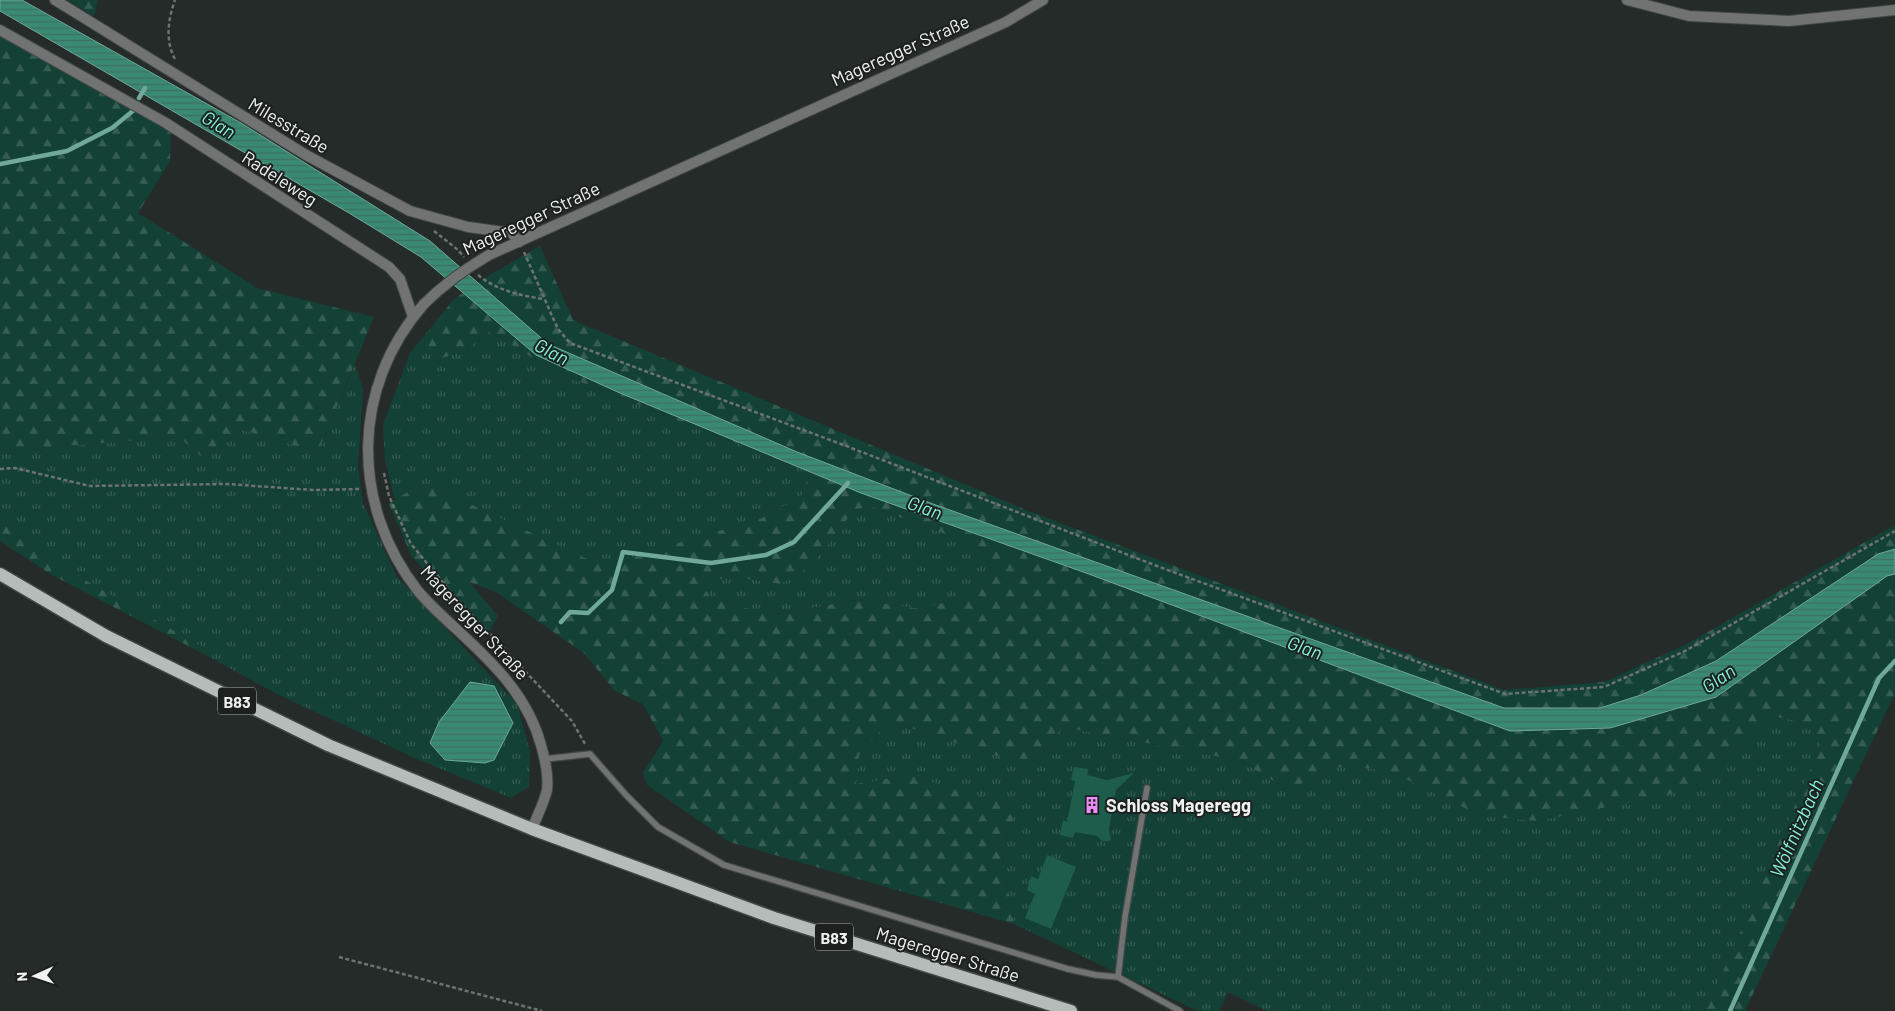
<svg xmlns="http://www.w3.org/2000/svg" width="1895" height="1011" viewBox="0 0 1895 1011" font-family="Barlow,sans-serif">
	<defs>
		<pattern id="grass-tufts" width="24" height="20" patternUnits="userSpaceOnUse" patternTransform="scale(1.25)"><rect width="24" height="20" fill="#134135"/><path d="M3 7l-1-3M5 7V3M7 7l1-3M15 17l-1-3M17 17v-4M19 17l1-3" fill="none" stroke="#365d53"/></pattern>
		<pattern id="forest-firs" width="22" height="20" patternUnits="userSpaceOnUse" patternTransform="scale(1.25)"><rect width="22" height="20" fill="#134135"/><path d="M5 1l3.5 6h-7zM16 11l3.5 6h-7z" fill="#365d53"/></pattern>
		<pattern id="water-rules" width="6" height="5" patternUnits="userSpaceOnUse" patternTransform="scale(1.25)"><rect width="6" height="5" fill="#398973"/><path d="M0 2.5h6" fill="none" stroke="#3f6f62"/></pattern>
	</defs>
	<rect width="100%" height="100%" fill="#252b29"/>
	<path fill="url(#grass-tufts)" d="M454 299 424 338 471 346 490 331 555 372 810 472 801 497 762 518 602 567 434 487 406 493 395 500 385 461 383 425 410 353Z
		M355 364 363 389 358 468 363 503 397 577 517 704 530 752 529 787 511 798 408 755 279 695 200 652 204 648 78 576 0 522V451L179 437 202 457 242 430 318 452Z
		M870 506 980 547 991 567 973 594 922 609 857 600 770 615 709 598 703 585 729 576 781 583 812 565 854 510Z
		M1777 717 1814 724 1821 745 1706 1011H1267L1228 992 1219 1011H1198L1014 924 1002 855 1017 806 855 784 859 755 889 721 1027 766 1063 727 1241 761 1290 791 1328 767 1385 769 1481 816 1691 790Z"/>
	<path fill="url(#forest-firs)" fill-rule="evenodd" d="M67 0H98L94 16Z
		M0 36 171 131 170 161 138 213 257 288 374 317 318 452 242 430 202 457 179 437 0 451Z
		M540 246 573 320 1031 512 1504 690 1604 682 1685 645 1895 525V693L1745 1011H1706L1821 745 1813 724 1777 717 1691 790 1537 821 1481 816 1385 769 1328 767 1290 791 1241 761 1063 727 1027 766 889 721 859 755 856 784 908 775 1017 806 1002 855 1014 924 730 842 647 785 643 773 663 741 643 704 615 691 584 653 494 591 469 582 498 616 487 635 412 557 389 504 406 493 434 487 602 566 762 518 801 497 810 472 555 372 490 331 471 346 438 360 424 338 454 299 491 274ZM870 506 980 547 991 567 973 594 922 609 857 600 771 615 709 598 704 585 729 576 781 584 812 565 854 510Z
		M0 522 78 576 204 648 200 652 52 575 0 541Z"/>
	<path fill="url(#water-rules)" stroke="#70a899" d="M0 0H22L241 123 430 241 548 344 797 452 933 504 1504 708H1600L1641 695 1716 661 1878 554 1895 549V574L1887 576 1716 697 1610 728 1510 731 1086 573 861 493 620 393 536 355 421 257 349 213 0 11Z
		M470 682 494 686 513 723 494 760 485 763 445 760 430 743 439 722Z"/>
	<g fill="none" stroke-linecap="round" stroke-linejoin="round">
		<path stroke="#70a899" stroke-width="4.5" d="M139 98 145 88
			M0 164 67 151 112 128 134 110
			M561 622 570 612 588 613 612 590 623 552 711 563 766 555 794 542 848 483
			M1730 1011 1879 678 1895 661"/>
	</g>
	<path fill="#1e5c4c" d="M1074 767 1088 769 1087 775 1107 780 1134 773 1116 790 1109 829 1111 841H1102L1097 836 1075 832 1073 838 1060 835 1063 820 1067 822 1075 781 1071 780Z
		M1047 855 1076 867 1051 929 1025 918 1035 894 1027 890 1031 876 1038 879Z"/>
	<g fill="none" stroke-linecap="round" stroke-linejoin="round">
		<g stroke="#414745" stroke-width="8">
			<path id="service" d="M545 759 590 754 626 795 658 827 724 865 1068 969 1096 975 1118 977 1180 1011
				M1118 977 1125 917 1147 788"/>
		</g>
		<g stroke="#414745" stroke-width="12">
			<path id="minor" d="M55 0 306 155 410 211 468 227 512 233 519 242
				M1627 0 1689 16 1789 21 1895 10
				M0 30 166 123 389 267 400 279 413 317"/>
		</g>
		<g stroke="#414745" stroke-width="12">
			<path id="tertiary" d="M489 255 1006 22 1043 0
				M424 304C351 387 350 504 418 591 429 604 441 615 453 626 491 661 527 694 541 745 545 759 549 775 547 790 544 803 537 816 532 829"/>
		</g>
		<g stroke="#414745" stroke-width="15">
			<path id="primary" d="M0 574 106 636 328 745 532 829 774 918 1071 1011"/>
		</g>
		<path stroke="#6e7371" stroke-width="2.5" stroke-dasharray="4 2.5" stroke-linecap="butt" d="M175 59C165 41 168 19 175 0
			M434 231 458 250 464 257
			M524 252 553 318 558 329 570 343 841 444 1157 566 1505 694 1604 687 1685 651 1895 531
			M478 275C496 290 521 296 544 299
			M0 469 15 468 90 486 227 484 313 490 360 489
			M384 473 389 496 411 544 456 598 572 721 585 744
			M339 957 542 1011"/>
		<use href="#service" stroke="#707372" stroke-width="5.5"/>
		<use href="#minor" stroke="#707372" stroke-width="10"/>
		<use href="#tertiary" stroke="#707372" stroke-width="10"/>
		<use href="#primary" stroke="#b6bcba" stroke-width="12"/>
		<g stroke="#414745" stroke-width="12" stroke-linecap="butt">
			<path id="tertiary-bridge" d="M424 304C444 284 465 269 489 255"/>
		</g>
		<use href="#tertiary-bridge" stroke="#707372" stroke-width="10"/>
	</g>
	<defs>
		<g id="building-bare" transform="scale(1.35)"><path d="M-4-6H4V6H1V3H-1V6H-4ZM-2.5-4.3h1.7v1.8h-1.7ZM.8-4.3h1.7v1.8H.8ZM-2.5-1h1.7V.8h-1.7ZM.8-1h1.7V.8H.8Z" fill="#ed8cf9" stroke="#1c211f" stroke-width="2.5" paint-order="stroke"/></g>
	</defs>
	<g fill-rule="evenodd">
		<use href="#building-bare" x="1092" y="805"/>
	</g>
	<g text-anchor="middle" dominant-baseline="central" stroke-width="4" stroke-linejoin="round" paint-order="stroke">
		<g fill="#1c211f" stroke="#b0b3b2" stroke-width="1">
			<rect x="218" y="687.5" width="38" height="27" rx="4"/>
			<rect x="815" y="923.5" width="38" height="27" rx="4"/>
		</g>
		<g font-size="16" font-weight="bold" fill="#eff2f1">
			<text x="237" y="701">B83</text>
			<text x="834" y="937">B83</text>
		</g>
		<g font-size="18" fill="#eff2f1" stroke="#1c211f">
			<text transform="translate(900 50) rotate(-24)">Mageregger Straße</text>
			<text transform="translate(289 125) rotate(31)">Milesstraße</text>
			<text transform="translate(280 178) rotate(33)">Radeleweg</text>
			<text transform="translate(531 218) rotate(-25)">Mageregger Straße</text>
			<text transform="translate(475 622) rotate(47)">Mageregger Straße</text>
			<text transform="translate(948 954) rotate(17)">Mageregger Straße</text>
		</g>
		<g font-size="18" font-weight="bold" fill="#eff2f1" stroke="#1c211f" text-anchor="start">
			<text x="1106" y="805">Schloss Mageregg</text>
		</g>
		<g font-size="19" font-style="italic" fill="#81f4d3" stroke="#1c211f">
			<text transform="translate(219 124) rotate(31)">Glan</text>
			<text transform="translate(552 351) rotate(27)">Glan</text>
			<text transform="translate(925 507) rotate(20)">Glan</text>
			<text transform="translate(1305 647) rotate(20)">Glan</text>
			<text transform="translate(1718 678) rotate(-34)">Glan</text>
			<text transform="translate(1796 828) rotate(-66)">Wölfnitzbach</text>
		</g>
	</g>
	<g transform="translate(35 976) rotate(267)" stroke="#1c211f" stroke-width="4" paint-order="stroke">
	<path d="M0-4L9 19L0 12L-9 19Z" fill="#eff2f1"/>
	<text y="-8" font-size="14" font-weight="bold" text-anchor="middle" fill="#eff2f1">N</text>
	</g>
</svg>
